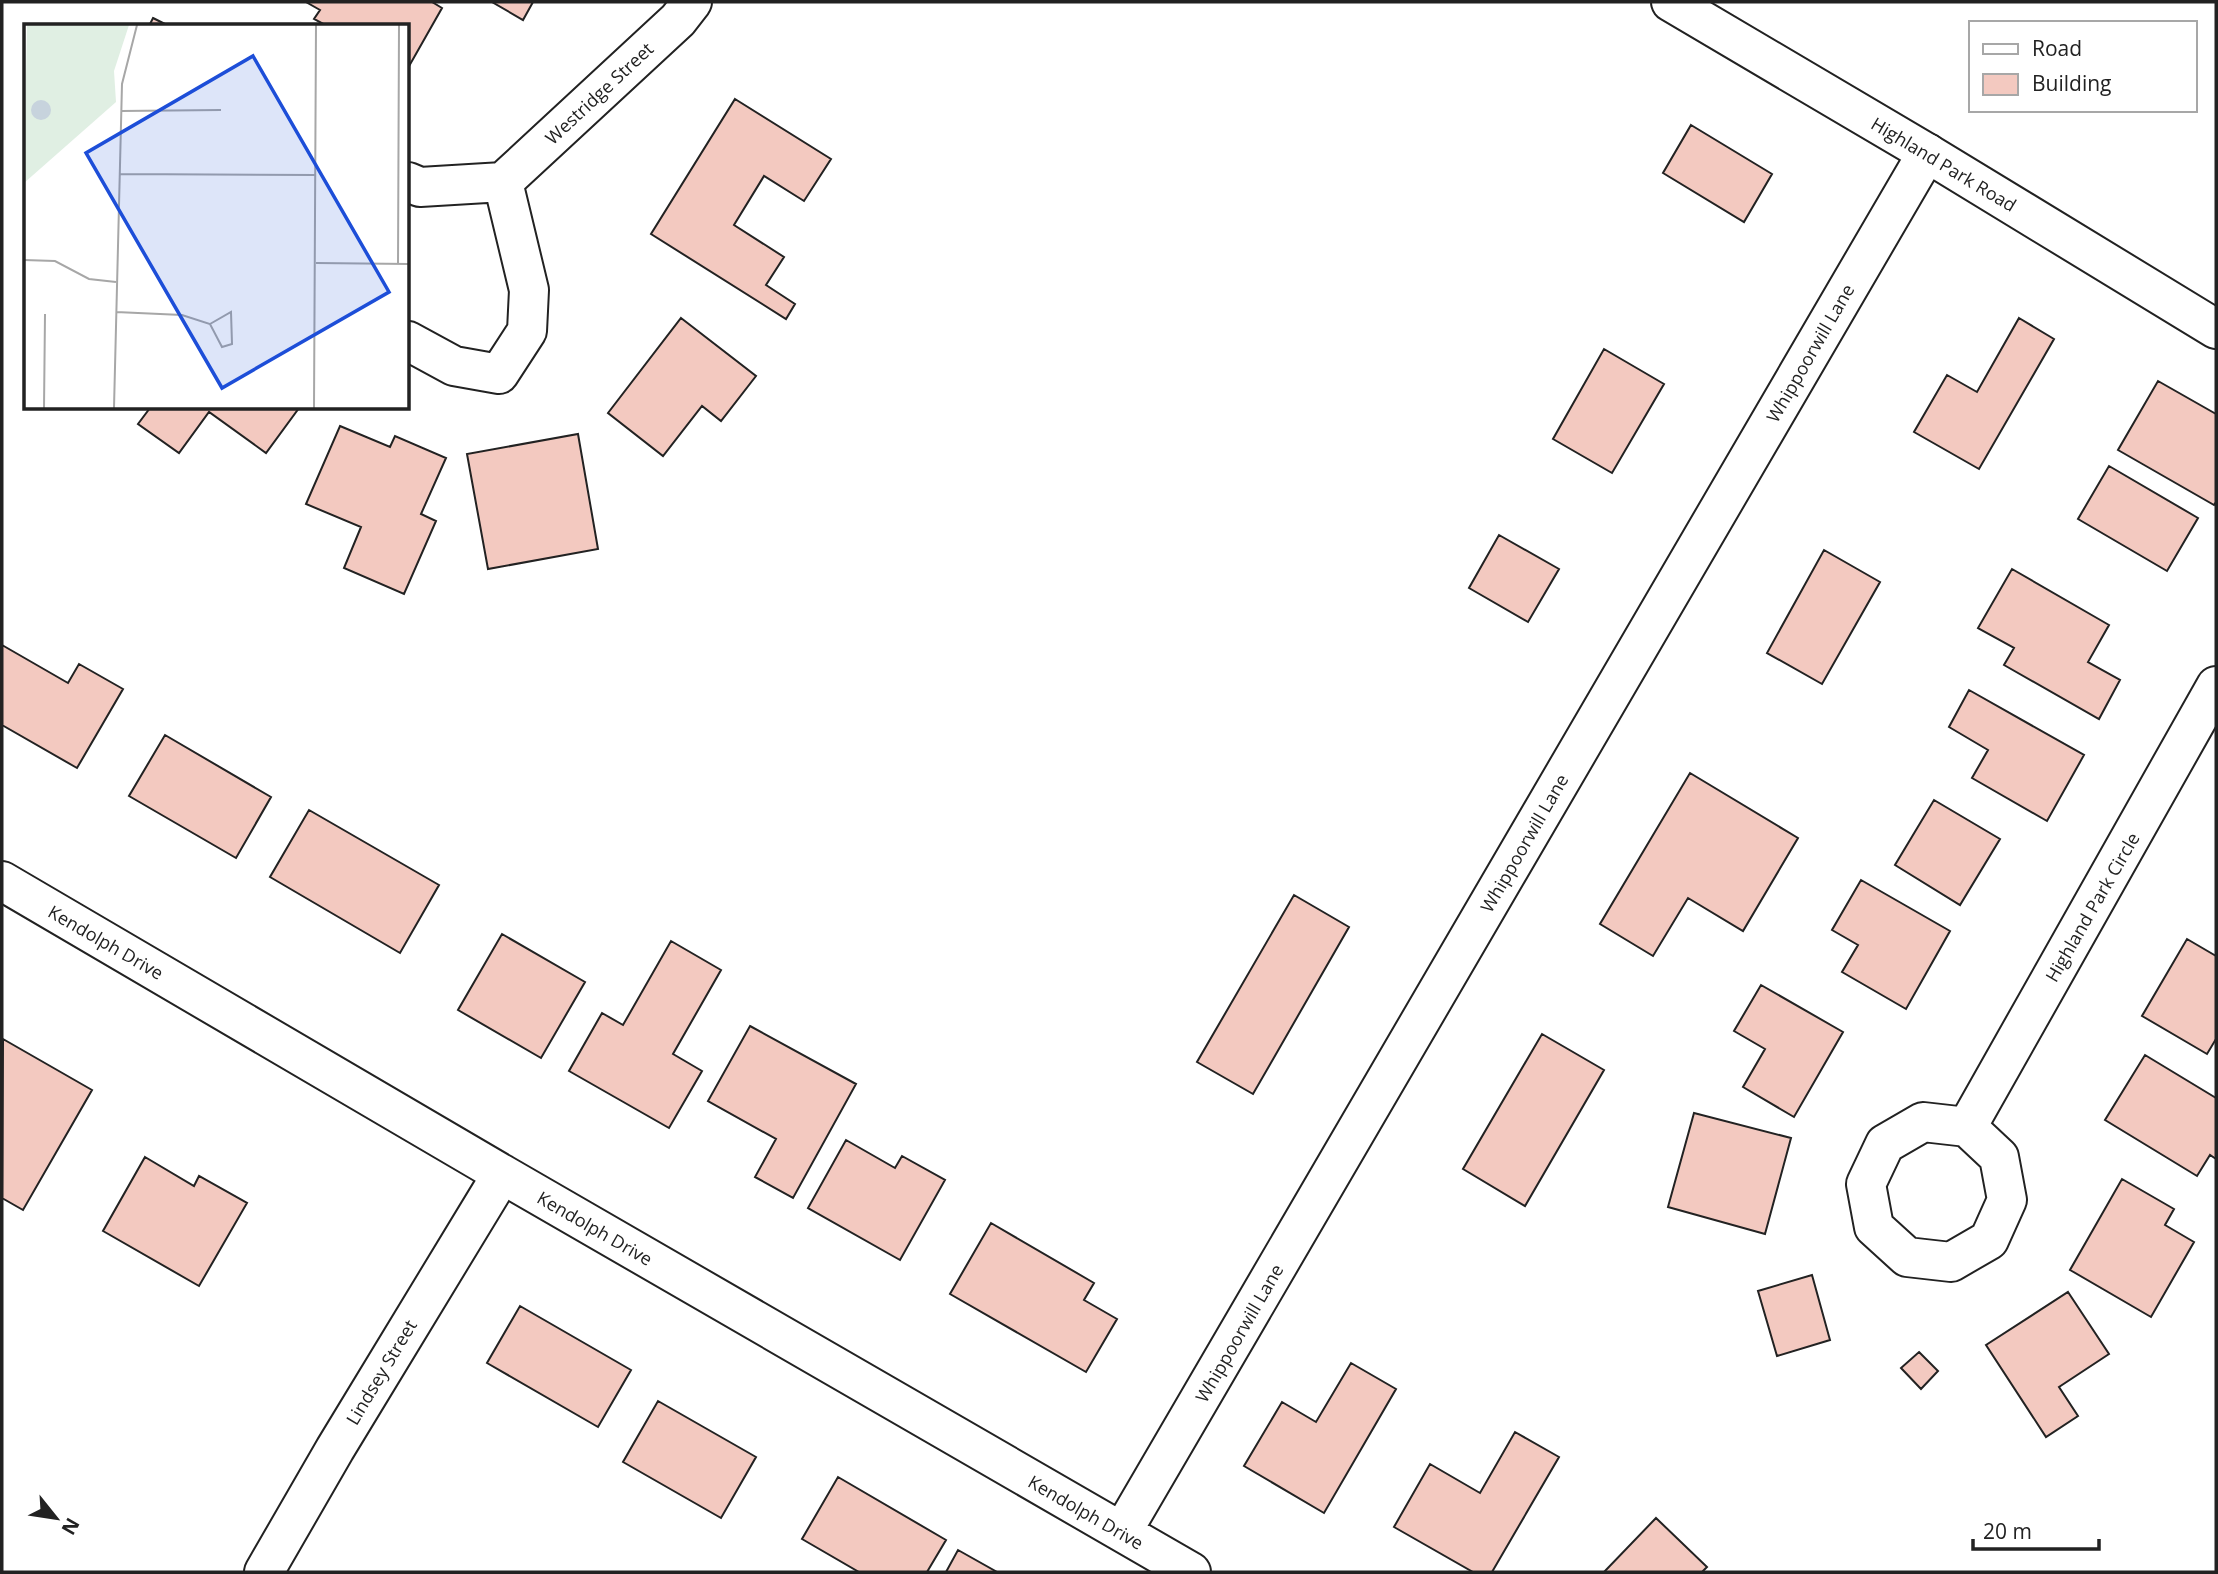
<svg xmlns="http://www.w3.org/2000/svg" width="2218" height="1574" viewBox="0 0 2218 1574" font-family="'Open Sans',sans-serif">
	<rect width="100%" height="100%" fill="#fff"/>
	<path fill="#f3c9c0" stroke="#222" stroke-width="2" d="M306 2H432L442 8 408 68V26H327L314 19 320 10Z
		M492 2H533L523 20Z
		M153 18 169 26H149Z
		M735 99 831 159 804 201 764 176 734 225 784 257 766 285 795 304 786 319 651 234Z
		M1691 125 1772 174 1744 222 1663 173Z
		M681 318 756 376 721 421 702 406 663 456 608 413Z
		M2019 318 2054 339 1979 469 1914 432 1947 375 1977 392Z
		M1604 349 1664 384 1612 473 1553 439Z
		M2158 381 2216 414V502L2214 505 2118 450Z
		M150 408H299L266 453 209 412 179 453 138 424Z
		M340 426 390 447 395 436 446 458 421 514 436 521 404 594 344 568 361 527 306 504Z
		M578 434 598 549 488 569 467 454Z
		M2109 466 2198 518 2167 571 2078 519Z
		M1499 535 1559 569 1528 622 1469 588Z
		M1824 550 1880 582 1822 684 1767 653Z
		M2012 569 2109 625 2088 662 2120 680 2099 719 2004 665 2014 648 1978 628Z
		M2 645 68 683 79 664 123 689 77 768 2 725Z
		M1969 690 2084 755 2047 821 1972 778 1988 750 1949 727Z
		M165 735 271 797 236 858 129 796Z
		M1690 773 1798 838 1743 931 1688 898 1653 956 1600 924Z
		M1934 800 2000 839 1960 905 1895 865Z
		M309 810 439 885 400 953 270 877Z
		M1861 880 1950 931 1906 1009 1842 972 1858 945 1832 930Z
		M1294 895 1349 927 1253 1094 1197 1062Z
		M502 934 585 982 541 1058 458 1010Z
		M2187 939 2216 956V1039L2207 1054 2142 1016Z
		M671 941 721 970 673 1054 702 1071 669 1128 569 1071 602 1013 623 1025Z
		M1761 985 1843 1032 1794 1117 1743 1087 1765 1049 1734 1031Z
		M750 1026 856 1084 793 1198 755 1177 776 1139 708 1101Z
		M1542 1034 1604 1070 1525 1206 1463 1169Z
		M3 1039 92 1090 23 1210 2 1198Z
		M2145 1055 2216 1098V1159L2210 1155 2197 1176 2105 1120Z
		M1694 1113 1791 1138 1765 1234 1668 1207Z
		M846 1140 895 1168 902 1156 945 1180 900 1260 808 1208Z
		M145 1157 194 1186 199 1176 247 1203 199 1286 103 1231Z
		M2122 1179 2174 1209 2165 1225 2194 1242 2151 1317 2070 1270Z
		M991 1223 1094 1283 1084 1300 1117 1319 1086 1372 950 1294Z
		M1812 1275 1830 1340 1777 1356 1758 1291Z
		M2068 1292 2109 1354 2059 1387 2078 1416 2046 1437 1986 1345Z
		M520 1306 631 1370 598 1427 487 1363Z
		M1919 1352 1938 1371 1921 1389 1901 1368Z
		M1351 1363 1396 1389 1324 1513 1244 1466 1282 1402 1316 1422Z
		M658 1401 756 1457 721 1518 623 1462Z
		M1515 1432 1559 1457 1492 1572H1473L1394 1527 1430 1464 1480 1493Z
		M838 1477 946 1540 927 1572H859L802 1539Z
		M1656 1518 1707 1567 1702 1572H1604Z
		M958 1550 997 1572H946Z"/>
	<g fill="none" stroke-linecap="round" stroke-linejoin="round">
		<g stroke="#222" stroke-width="42">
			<path id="minor" d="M408 182 420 187 503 182 678 20 692 2
				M408 341 454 366 499 374 527 331 529 290 503 182
				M2 881 502 1174 1191 1572
				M1923 1122 1967 1127 1999 1157 2007 1200 1989 1240 1951 1262 1907 1257 1874 1227 1866 1184 1885 1144Z
				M1967 1127 2216 686
				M1122 1532 1927 153
				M264 1572 335 1449 502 1174"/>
		</g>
		<g stroke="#222" stroke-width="42">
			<path id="tertiary" d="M1671 2 1927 153 2216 329"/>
		</g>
		<use href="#minor" stroke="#fff" stroke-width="38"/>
		<use href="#tertiary" stroke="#fff" stroke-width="38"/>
	</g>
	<g text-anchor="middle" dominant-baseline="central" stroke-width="5" stroke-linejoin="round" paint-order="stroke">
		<g font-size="18" fill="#222" stroke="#fff">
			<text transform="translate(599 93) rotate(-43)">Westridge Street</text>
			<text transform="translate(1944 164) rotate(31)">Highland Park Road</text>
			<text transform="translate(1810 353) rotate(-60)">Whippoorwill Lane</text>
			<text transform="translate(1524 843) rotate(-60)">Whippoorwill Lane</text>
			<text transform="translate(2092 907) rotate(-60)">Highland Park Circle</text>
			<text transform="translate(106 942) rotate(30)">Kendolph Drive</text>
			<text transform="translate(595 1228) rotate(30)">Kendolph Drive</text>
			<text transform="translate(1239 1333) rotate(-60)">Whippoorwill Lane</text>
			<text transform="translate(381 1372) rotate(-59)">Lindsey Street</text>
			<text transform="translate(1086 1512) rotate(30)">Kendolph Drive</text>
		</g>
	</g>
	<g transform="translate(24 24)">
		<rect width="385" height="385" fill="#fff"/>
		<path d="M3 1H105L90 47 92 78 0 159Z" fill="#e0efe3"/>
		<path d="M7 86a10 10 0 1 1 20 0a10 10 0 1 1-20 0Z" fill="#c7d3dd"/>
		<path fill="none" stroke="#a7a7a7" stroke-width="2" d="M97 87 197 86M96 150 292 151M0 236 31 237 65 255 92 258M292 239 385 240M374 240 375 1M92 288 158 291 186 300 198 323 208 320 207 288 186 300M20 384 21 290M90 384 98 60 113 1M290 384 292 1"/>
		<path fill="#1d4ed8" fill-opacity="0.15" stroke="#1d4ed8" stroke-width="3.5" d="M229 32 365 268 198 364 62 129Z"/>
		<rect width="385" height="385" fill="none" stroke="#222" stroke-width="3.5"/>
	</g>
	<rect width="2218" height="1574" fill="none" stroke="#222222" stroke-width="7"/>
	<rect x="1969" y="21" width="228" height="91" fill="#ffffff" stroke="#a7a7a7" stroke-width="2"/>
	<rect x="1983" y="44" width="35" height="10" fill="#ffffff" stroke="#a7a7a7" stroke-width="2"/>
	<text x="2032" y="56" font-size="21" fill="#222222">Road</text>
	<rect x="1983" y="74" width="35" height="21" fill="#f3c9c0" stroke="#a7a7a7" stroke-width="2"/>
	<text x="2032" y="91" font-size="21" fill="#222222">Building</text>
	<g transform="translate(56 1518) rotate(120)" stroke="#ffffff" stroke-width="5" paint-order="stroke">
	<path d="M0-5L12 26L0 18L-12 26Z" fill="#222222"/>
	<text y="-10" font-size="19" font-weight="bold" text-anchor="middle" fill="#222222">N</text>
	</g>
	<path d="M1973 1539v10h126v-10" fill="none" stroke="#222222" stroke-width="3.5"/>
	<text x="1983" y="1539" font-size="21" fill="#222222" stroke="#ffffff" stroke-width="5" paint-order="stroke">20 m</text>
</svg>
